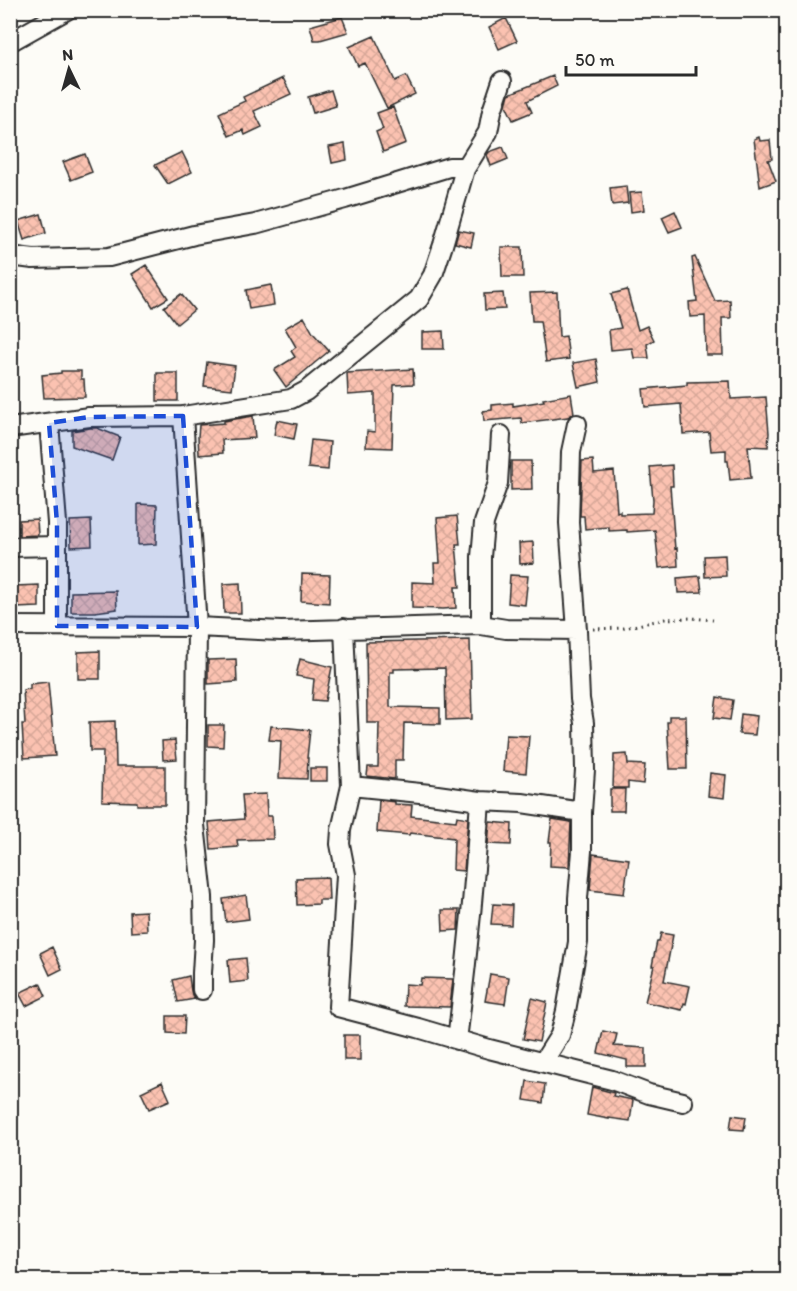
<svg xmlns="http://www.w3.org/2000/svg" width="797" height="1291" viewBox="0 0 797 1291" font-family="Itim,sans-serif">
	<defs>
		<pattern id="building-cross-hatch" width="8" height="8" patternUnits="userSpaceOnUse" patternTransform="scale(1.5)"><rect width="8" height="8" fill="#fbc2b1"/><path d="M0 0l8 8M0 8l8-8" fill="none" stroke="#d7a798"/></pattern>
	</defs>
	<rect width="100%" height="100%" fill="#fdfcf7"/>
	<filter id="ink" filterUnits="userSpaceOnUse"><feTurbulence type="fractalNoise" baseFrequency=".0167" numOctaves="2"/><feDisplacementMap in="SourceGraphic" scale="12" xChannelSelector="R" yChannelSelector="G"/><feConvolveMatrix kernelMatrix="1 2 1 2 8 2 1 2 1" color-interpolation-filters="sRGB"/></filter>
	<g filter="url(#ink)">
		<path fill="url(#building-cross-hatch)" stroke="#2b2b2b" stroke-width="1.5" d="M342 17 348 32 320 40H314L310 26Z
			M506 18 517 41 499 49 489 27Z
			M374 36 395 81 406 76 415 94 387 108 365 63 358 66 349 47Z
			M553 76 557 86 527 101 532 112 513 120 506 105 509 94Z
			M283 78 291 94 254 111 262 127 245 135 243 130 229 136 219 113 245 101 243 97Z
			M331 90 336 106 313 113 308 97Z
			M393 107 406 143 383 152 376 132 383 129 377 113Z
			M759 137 760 141 770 140 772 159 768 160 776 181 760 187 754 139Z
			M345 144 347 160 332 163 329 147Z
			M503 147 508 159 491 166 487 155 489 152Z
			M182 152 192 172 168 184 155 165Z
			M85 154 92 172 71 180 63 162Z
			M626 186 628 203 612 205 610 188Z
			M642 192 644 210 631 212 629 193Z
			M675 211 682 227 669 232 662 217Z
			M41 214 46 233 24 240 18 221Z
			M459 230 474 233 471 247 455 243Z
			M501 247H522L523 277H502Z
			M695 257 715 301 730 300 731 318H722L723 355H706L705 316 690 317 689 302 697 301 692 258Z
			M146 265 168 298 153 307 132 274Z
			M271 285 274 305 249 309 246 290Z
			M627 290 638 330 647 326 654 340 647 344 649 358H634L632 348 611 350 609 330 621 328 611 294Z
			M557 292 559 337 566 336 569 359 546 362 540 321H532L530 293Z
			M503 293 505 309 485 310 484 294Z
			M181 294 194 310 177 324 164 307Z
			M304 317 313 333 329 351 286 387 274 370 295 357 291 351 296 347 285 328Z
			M443 331 444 349H422V332Z
			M596 359 600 382 578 387 573 363Z
			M207 362 235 366 232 389 204 386Z
			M413 369 414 384 394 385 392 448 366 447 367 431 375 432V393L348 395 347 373Z
			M61 371H81V379H84L85 397 44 398 42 375 61 373Z
			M157 373H178V401H157Z
			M730 381 731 399 766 397 769 433 768 447 748 446 751 478 730 480 728 461H726V450L711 451 709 432 683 434 681 404 645 407 643 389 687 385V382Z
			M571 394 574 413 568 417 522 423 521 418 484 421 483 411 492 410V405L513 403V406L544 401 543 399Z
			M253 416 255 438 222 440 223 453 199 455 198 437 199 425 224 423V421Z
			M277 420 297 424 294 439 274 435Z
			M90 428H97L120 437 112 460 72 446V431Z
			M311 440 330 442 328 470 308 468Z
			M593 460 594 473 614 471 617 512 620 511V514L652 513 653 500 650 467 672 465 673 486H670L675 549 677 548 678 566 659 568 655 530 627 532V530L609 531V527L585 529 584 516H580L582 461Z
			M511 461H531L532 489 511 490Z
			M138 504 157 505 156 544 138 545Z
			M457 516 460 544H456L460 587H455L456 608 443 609 412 608V582L435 583 434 563H440L437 518Z
			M37 519 38 535 19 536V520Z
			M91 520 92 546 71 547 70 521Z
			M533 542 534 563 520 564 519 543Z
			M725 555 726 576 705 577 704 556Z
			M302 574 330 575 329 603 301 601Z
			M510 575 528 576 525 605 508 603Z
			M700 576 702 592 678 593 677 578Z
			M240 583 241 613H224L223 584Z
			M39 585V607L16 608 15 586Z
			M116 591 117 609 95 612H71V592Z
			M470 640 472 719 446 720 445 668 394 669V672H390V707L440 708V724L404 723 403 760H395V779L367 776 368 767H378L379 723H367L366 642Z
			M100 651V679H78V652Z
			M236 659 237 682 208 684V660Z
			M300 659 332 667 325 701 312 700 314 679 296 676Z
			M48 682 55 756 24 758 22 724H25L23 690 30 689V684Z
			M717 697 733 700 730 720 714 718Z
			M741 714 757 716 755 735 739 734Z
			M669 716H686L687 769H670L667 722H669Z
			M115 721 116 766H165V805H137V802L102 801 103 751H90L89 722Z
			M208 725H224L223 747 208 746Z
			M271 726 310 730 307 758H308L307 779 279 778 281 741 269 740Z
			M506 735 529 736 526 773 503 771Z
			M175 740 177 759 163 760 162 741Z
			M627 754 628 764 645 765 643 784 628 782V788H613L614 755Z
			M310 768H327V781H310Z
			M710 773 726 775 724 798 708 796Z
			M610 789H625L624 811H610Z
			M266 794 267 816H272L273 839 237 840 238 847 211 849 209 822 244 819 242 795Z
			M379 800 395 802V804L412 805 411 816 456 821 457 816 468 818 464 871 453 870 454 838 410 833 409 835 377 832Z
			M552 819 571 822 569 867 550 866 551 842H549Z
			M490 822 512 824 511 845 488 844Z
			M593 854 629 859 624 894 590 890Z
			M328 877 329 900H319V904L297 905 296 878Z
			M246 895 249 919 226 922 223 899Z
			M493 904 512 905 511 925 491 924Z
			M442 910H459L458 930 443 931Z
			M146 911 147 931 131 932 130 912Z
			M661 933 673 935 664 981 690 986 686 1004 684 1003 682 1010 645 1002 654 966H652L657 941H659Z
			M52 947 62 969 50 975 40 953Z
			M246 958 248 981 230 983 228 960Z
			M490 974 509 977 505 1004 485 1001Z
			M189 976 191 991 192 995 195 999 178 1002 173 980Z
			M421 978 453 979 450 1007 404 1006 405 984 420 985Z
			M40 983 46 996 26 1006 19 993Z
			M532 998 547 1002 539 1042 523 1039Z
			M167 1016H185L184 1034 167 1033Z
			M603 1031 617 1034 614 1046 646 1048V1067H627V1060L598 1053Z
			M344 1035H360V1060H344Z
			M527 1081 545 1084 543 1103 524 1100Z
			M162 1082 170 1100 149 1109 141 1092Z
			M592 1087 614 1093 613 1096 633 1100 630 1121 609 1118V1119L587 1115Z
			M732 1115 746 1117 744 1130 730 1129Z"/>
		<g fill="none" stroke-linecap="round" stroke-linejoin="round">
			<g stroke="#2b2b2b" stroke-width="22">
				<path id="street" d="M10 42 67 10
					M10 256 33 259 109 257 194 235 255 224 345 199 449 167H461L465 169
					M183 416 197 627 195 825 203 897 204 940 202 973V990
					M49 423 57 523V626
					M10 428 89 417 183 416 291 399 306 391 419 299 433 275 443 245 465 169 488 132 492 111 502 81
					M10 547 57 546
					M481 625V557L484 523 498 483 501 435
					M10 626 197 627 281 631 481 625 506 629 577 630
					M344 628 351 786 341 830 340 844 346 875 338 1007 418 1028 489 1049 612 1080 649 1094 683 1102
					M351 786 430 794 480 801 522 803 582 812
					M457 1040C467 961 475 881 480 801
					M543 1062 560 1035 566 1011 578 942V898L582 851V812L585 770 584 723 580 699 577 630 569 523 571 452 577 424"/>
			</g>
			<path stroke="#2b2b2b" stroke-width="3" stroke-dasharray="1.5 4.5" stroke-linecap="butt" d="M593 629 624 628 665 619 692 618 713 620"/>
			<use href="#street" stroke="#fdfcf7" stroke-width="18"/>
		</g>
	</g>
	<path fill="#1d4ed8" fill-opacity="0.2" stroke="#1d4ed8" stroke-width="4.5" stroke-dasharray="12 8" stroke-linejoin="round" d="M183 416 197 627 57 626V523L49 423 89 417Z"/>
	<rect width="797" height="1291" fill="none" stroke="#fdfcf7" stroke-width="36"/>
	<rect x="18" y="18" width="761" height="1255" fill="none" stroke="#2b2b2b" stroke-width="2" filter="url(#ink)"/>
	<g transform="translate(69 69) rotate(355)" stroke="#fdfcf7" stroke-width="4.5" paint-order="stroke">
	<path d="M0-4.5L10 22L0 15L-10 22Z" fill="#2b2b2b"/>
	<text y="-9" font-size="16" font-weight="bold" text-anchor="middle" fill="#2b2b2b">N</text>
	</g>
	<path d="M566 66v9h130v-9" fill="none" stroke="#2b2b2b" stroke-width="3"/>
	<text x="575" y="66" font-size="18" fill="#2b2b2b" stroke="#fdfcf7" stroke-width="4.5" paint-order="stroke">50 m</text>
</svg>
